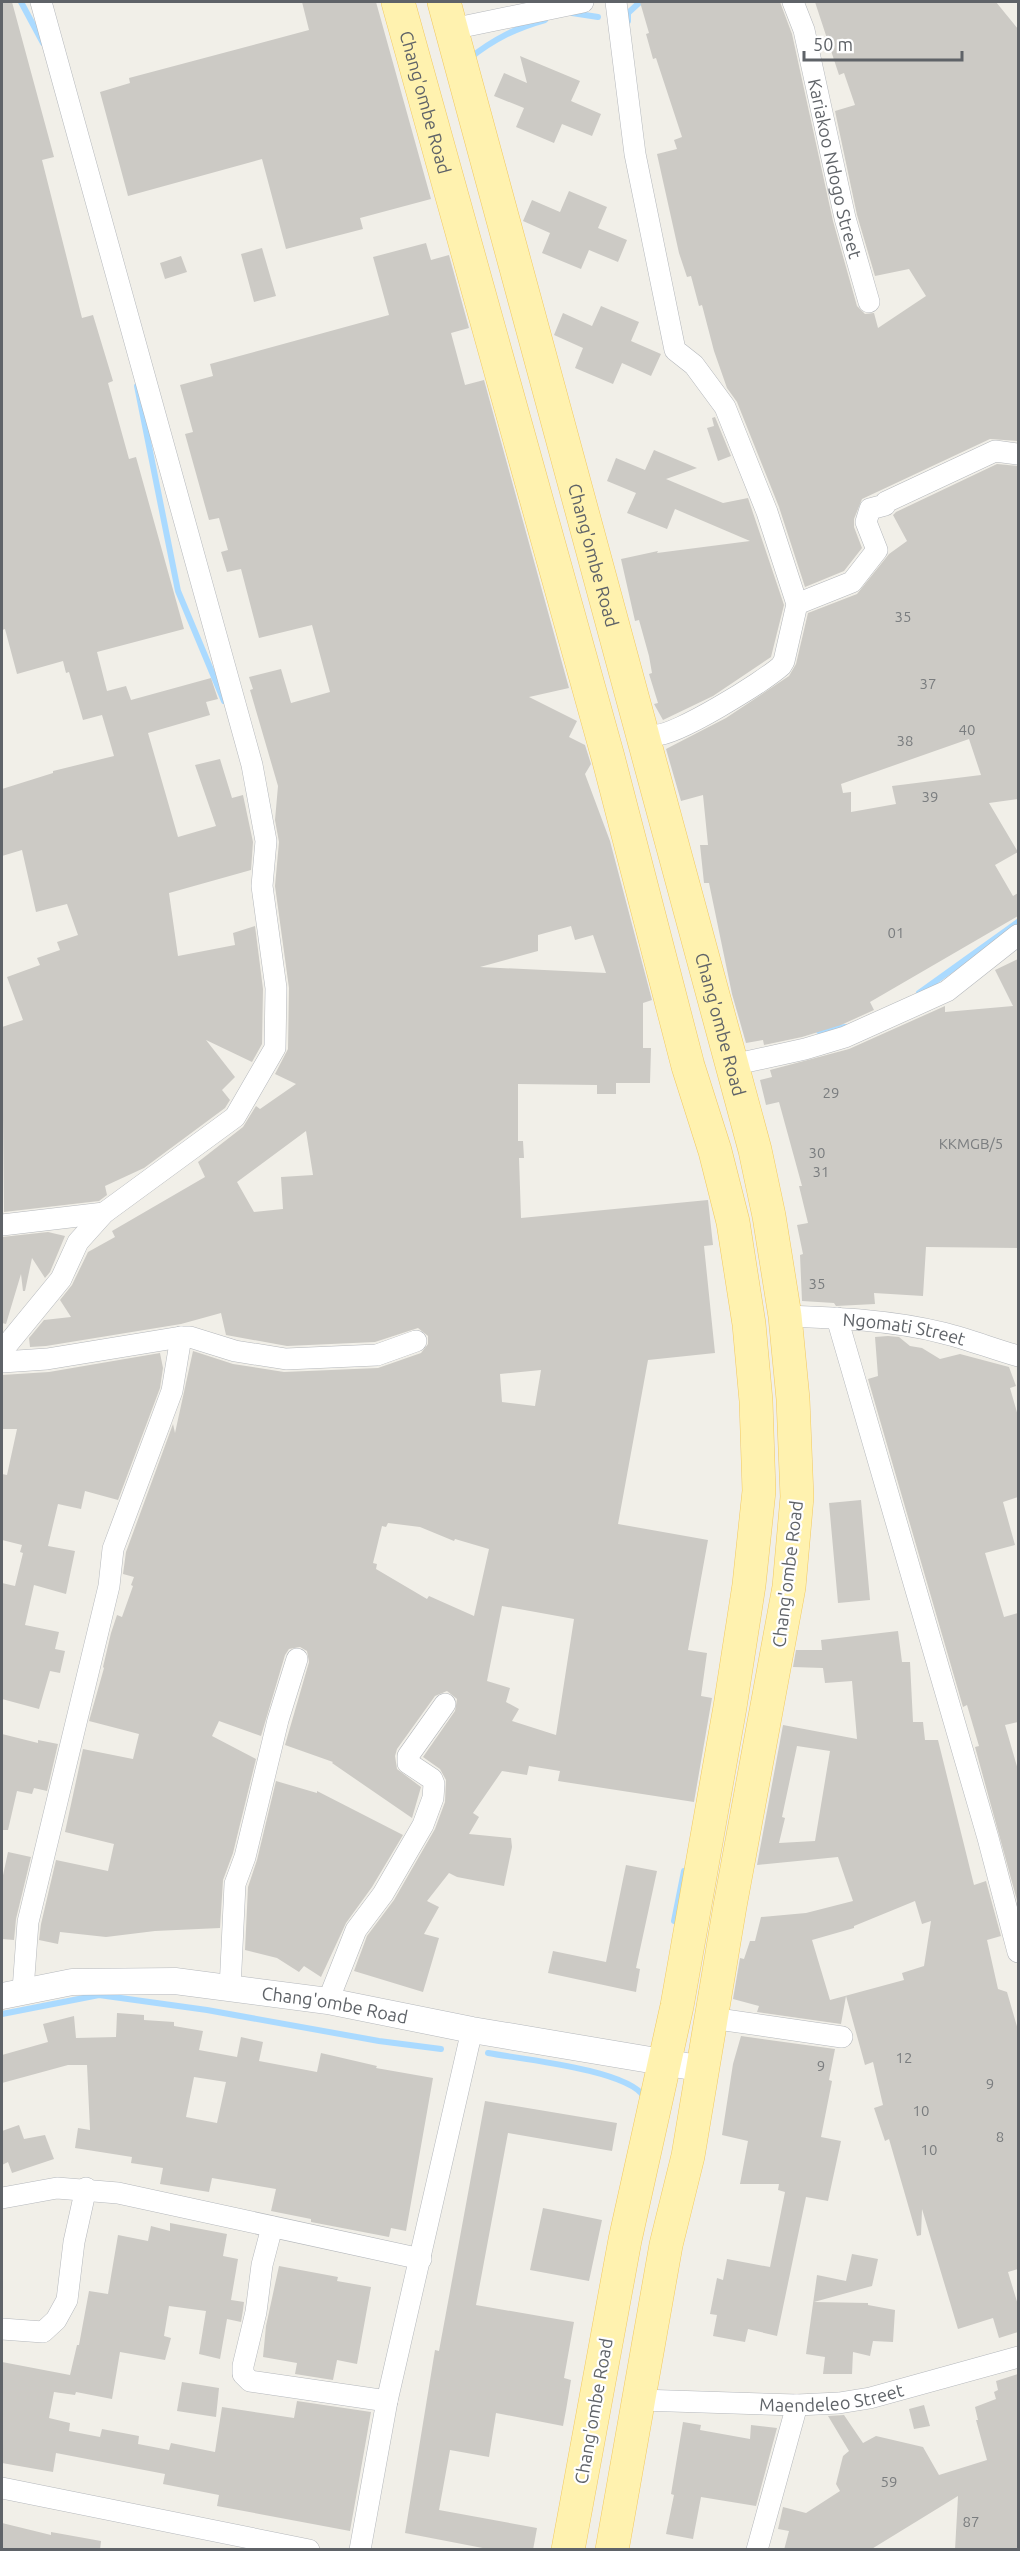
<svg xmlns="http://www.w3.org/2000/svg" width="1020" height="2551" viewBox="0 0 1020 2551" font-family="Ubuntu,sans-serif">
	<rect width="100%" height="100%" fill="#f1efe8"/>
	<g fill="none" stroke-linecap="round" stroke-linejoin="round">
		<path stroke="#aadaff" stroke-width="6" d="M21 2 43 43
			M572 13 598 17
			M628 21V13L640 2
			M470 58C494 39 516 28 545 20
			M137 386 178 591 224 701
			M919 993 1018 922
			M819 1031 845 1027
			M674 1921 684 1871
			M2 2014 99 1995 207 2010 379 2041 441 2049
			M488 2053C521 2059 629 2070 644 2097"/>
	</g>
	<path fill="#cccac5" fill-rule="evenodd" d="M2 2H12L54 157 42 160 82 318 93 315 113 381 108 383 129 459 136 457 184 629 97 652 107 691 126 686 131 700 211 678 218 699 206 702 210 715 148 733 178 837 216 826 195 765 220 759 232 798 243 795 253 842 251 870 169 893 178 956 235 945 233 933 255 926 263 989 262 1044 252 1062 206 1040 235 1077 222 1090 230 1100 225 1108 144 1168 105 1186 107 1195 99 1201 4 1212 2 1027 23 1020 7 977 40 965 37 958 60 950 57 942 78 935 67 904 36 912 22 850 2 856V789L53 773V771L114 756 102 715 83 720 69 672 66 673 63 661 17 674 5 629 2 630Z
		M302 2H376L431 199 360 218 363 229 286 249 262 159 128 196 100 92 130 83 129 78 309 30Z
		M640 2H780L792 34 833 221 857 306 865 314 874 313 878 328 926 296 909 269 875 276 857 215 835 111 855 105 844 73 839 75 815 2H996L1018 29V441L990 439 862 499 854 519V527L862 548 844 571 805 587 779 507 737 402 727 388 714 351 702 305 699 306 691 276 687 277 679 253 657 154 677 149 674 140 682 137 656 58 653 59 646 34 649 33Z
		M520 56 580 81 571 101 601 114 592 136 562 124 554 143 516 127 524 108 494 96 504 73 527 83Z
		M569 191 607 207 598 228 627 240 618 262 589 250 581 269 542 253 550 233 523 221 532 200 560 212Z
		M426 243 431 260 449 255 469 328 451 333 465 385 484 380 569 688 529 697 577 721 569 737 585 745 591 764 585 774 610 841 652 1000 643 1003V1048H651L650 1083H616V1094H597V1085L518 1084V1141H523L524 1158H519L521 1218 708 1200 713 1245 704 1246 715 1353 648 1360 618 1524 708 1540 688 1650 707 1653 701 1696 712 1698 694 1802 558 1781 560 1771 529 1766 527 1775 502 1771 473 1813 479 1817 469 1834 511 1838 512 1847 504 1886 457 1877 449 1873 427 1901 439 1907 424 1934 439 1938 423 1992 354 1971 367 1936 394 1900 435 1829 445 1802 446 1780 440 1769 423 1757 455 1711 457 1699 447 1691 435 1696 397 1749 395 1756 397 1769 421 1787 412 1818 332 1763 333 1762 285 1745 309 1662 307 1651 300 1647 289 1649 285 1655 261 1736 219 1721 212 1736 256 1759 233 1853 223 1880 220 1928 155 1931 106 1937 60 1932 58 1944 39 1940 41 1924 56 1860 108 1871 114 1844 65 1832 83 1749 133 1759 139 1734 89 1721 104 1668 103 1667 111 1633 117 1615 122 1617 133 1586 131 1585 134 1577 123 1574 126 1552 173 1424 175 1433 193 1351 233 1364 284 1372 378 1368 421 1353 428 1344V1336L418 1328 375 1342 287 1346 226 1335 221 1313 181 1324 46 1346 30 1347 29 1338 44 1320 71 1317 60 1300 72 1285 88 1252 115 1237 112 1231 205 1177 198 1162 243 1127 256 1106 260 1109 296 1084 275 1074 288 1049 289 988 275 886 279 842 275 820 278 786 250 690 253 689 249 677 281 669 291 703 330 692 312 625 259 638 241 569 227 572 221 552 228 550 219 518 209 520 185 434 193 432 180 385 213 376 210 364 389 315 373 257ZM571 926 575 940 593 935 606 973 480 967 538 951V935ZM306 1131 313 1175 281 1177 283 1209 254 1212 237 1182ZM541 1370 535 1406 502 1402 500 1374ZM388 1523 420 1527 454 1541 455 1539 489 1549 474 1616 429 1596 427 1599 376 1569 377 1564 373 1563 382 1526 386 1527ZM502 1606 574 1619 556 1735 512 1721 519 1709 506 1702 510 1688 487 1681Z
		M262 248 276 296 254 302 241 254Z
		M181 256 187 272 165 279 160 263Z
		M601 306 639 322 631 341 661 354 651 376 622 363 613 384 575 368 583 348 554 335 563 313 592 326Z
		M715 417 731 456 718 461 707 428 714 426 712 418Z
		M654 450 697 468 666 479 723 503 748 498 784 605 771 657 713 696 663 720 654 704 658 703 649 674 652 673 649 656 639 620 635 621 621 559 658 551 657 553 750 541 675 509 667 529 627 513 636 493 607 481 616 458 645 470Z
		M997 464 1018 466V799L989 803 1018 852 995 865 1013 896 1018 893V916L870 1002 874 1010 841 1025 802 1037 764 1045 763 1040 746 1043 732 994 709 883H704L700 845H708L703 795 681 801 666 749 726 718 789 676 796 664 808 613 857 594 889 554 907 541 893 515 896 512ZM969 739 981 775 892 786 896 804 851 812V792L843 793 841 784Z
		M1018 959V1248L926 1247 923 1296 874 1293 875 1304 836 1306 834 1303 802 1301 800 1255 803 1254 797 1225 808 1223 799 1186H802L779 1102 766 1105 760 1080 772 1077 770 1070 849 1049 945 1006V1012L1013 1006 995 970Z
		M48 1232 65 1236 50 1272 45 1278 32 1258 25 1291H23L21 1274 6 1324 2 1323V1237Z
		M888 1336 899 1337 910 1346 922 1348 940 1359 960 1354 1009 1367 1016 1386 1010 1388 1018 1416V1497L1003 1502 1015 1545 985 1553 1004 1617 1018 1613V1722L1005 1725 1018 1770V1904L975 1747 979 1746 967 1705 963 1707 868 1379 878 1376 875 1337Z
		M160 1353 163 1368 160 1388 118 1500 85 1491 81 1509 58 1504 48 1546 75 1551 66 1594 34 1585 25 1625 59 1632 55 1649 65 1651 60 1673 50 1671 39 1709 2 1699V1583L15 1586 23 1553 20 1552 22 1545 2 1540V1474L7 1475 17 1429H2V1375L49 1372Z
		M861 1500 870 1600 838 1603 829 1503Z
		M898 1631 902 1662H910L913 1722H923L925 1740H938L974 1885 986 1881 1001 1936 987 1940 998 1989 1007 1992 1018 2030V2269L1008 2272 1018 2305V2332L999 2338 993 2318 958 2329 922 2209 921 2235 917 2236 889 2139 885 2141 874 2108 883 2105 873 2062 865 2065 846 1996 841 2024 757 2012 759 2006 733 1999 740 1958 744 1959 750 1941H755L761 1917 806 1913 853 1901 838 1857 757 1865 783 1725 857 1739 852 1681 825 1683 823 1668 793 1667 796 1650H822L821 1640ZM797 1746 830 1751 815 1841 779 1843 785 1818 782 1817ZM915 1901 922 1924 931 1921 924 1966 902 1973 904 1980 830 2000 812 1940 854 1928V1926Z
		M2 1734 38 1743V1740L58 1744 47 1791 34 1788 32 1794 17 1791 8 1830H2Z
		M276 1781 317 1793V1791L403 1835 372 1887 346 1923 321 1977 304 1966 299 1972 277 1958 245 1950 248 1887 257 1860Z
		M8 1852 31 1857 16 1919 14 1940 2 1939V1880Z
		M626 1865 657 1871 636 1968 640 1969 636 1992 548 1973 553 1951 606 1962Z
		M117 2013 144 2015V2020L174 2022V2026L203 2031 199 2050 237 2057 241 2037 263 2042 259 2061 317 2072 321 2053 377 2066 376 2068 433 2078 406 2231 391 2228 389 2237 311 2222V2219L271 2211 276 2189 212 2178 209 2192 160 2184 163 2168 131 2163 132 2157 75 2148 78 2128 90 2130 87 2065H68L2 2083V2055L48 2042 43 2024 74 2016 76 2038 116 2037ZM194 2077 226 2082 217 2123 186 2117Z
		M741 2036 835 2049 829 2080 832 2081 821 2137 841 2141 828 2201 806 2197 777 2336 748 2329 745 2342 713 2336 717 2315 710 2314 717 2278 723 2280 727 2259 770 2267 785 2192 778 2190 779 2184H740L748 2141 722 2135 733 2064Z
		M485 2101 617 2123 612 2151 508 2133 476 2305 574 2322 564 2378 571 2380 566 2410 563 2426 496 2413 489 2457 450 2450 439 2510 537 2528 533 2550H493L405 2533 435 2350 439 2351Z
		M19 2125 24 2139 45 2135 54 2159 12 2173 8 2162 2 2165V2131Z
		M543 2208 602 2220 589 2281 530 2270Z
		M170 2223 227 2234 223 2256 238 2259 231 2300 244 2302 243 2310 241 2322 227 2319 220 2359 199 2354 206 2311 169 2306 164 2336 171 2338 165 2360 120 2352 112 2399 76 2392 75 2395 54 2392 49 2418 70 2423 69 2431 100 2437 102 2429 139 2436 138 2444 169 2450 171 2443 215 2452 222 2407 294 2418 297 2401 371 2412 350 2531 217 2506 219 2495 163 2484 165 2474 56 2453 53 2472 2 2463V2362L70 2375 77 2345H79L89 2291 108 2294 118 2235 148 2241 151 2226 170 2231Z
		M852 2254 878 2259 872 2286 814 2302 868 2303V2305L895 2310 893 2342 873 2341 870 2356 853 2352 852 2374H823L825 2357 806 2354 817 2275 846 2281Z
		M279 2266 338 2277 337 2281 371 2287 357 2364 337 2360 333 2380 295 2374 297 2363 263 2357 266 2326Z
		M1018 2374V2550H955L958 2496 870 2550H784L789 2531 778 2529 783 2507 806 2513 840 2491 836 2484 843 2456 849 2451 828 2416 844 2415 863 2443 876 2436 923 2447 939 2475 987 2460 976 2420H978L975 2407 996 2399 994 2392 998 2390 996 2381Z
		M182 2382 219 2388 216 2417 177 2411Z
		M924 2405 930 2426 914 2429 909 2409Z
		M683 2422 701 2425 700 2430 750 2439 751 2425 777 2428 756 2506 701 2497 693 2539 666 2534 674 2495 671 2494Z
		M2 2523 51 2535V2532L101 2541 100 2550H2Z"/>
	<g fill="none" stroke-linecap="round" stroke-linejoin="round">
		<g stroke="#b5b8bc" stroke-width="22">
			<g id="minor">
				<path d="M616 2 635 154 675 350 694 365 725 407 767 512 797 604 784 661 781 666C764 681 675 737 655 735"/>
				<path id="s1" d="M793 2 804 30 845 218 869 302"/>
				<path d="M452 29 583 2"/>
				<path d="M797 604 852 582 877 550 866 522 870 509 885 505 886 502 995 451 1018 454"/>
				<path d="M732 1065 805 1049 845 1037 947 991 1018 935"/>
				<path d="M2 1225 104 1213"/>
				<path id="s2" d="M785 1316C838 1318 892 1320 943 1333 968 1339 993 1349 1018 1356"/>
				<path d="M837 1318 988 1838 1018 1952"/>
				<path d="M2 1351 61 1279 78 1242 104 1213 235 1117 275 1048 276 988 262 886 266 841 252 765 41 2"/>
				<path d="M2 1362 47 1359 181 1337H190L235 1351 286 1359 377 1355 416 1341"/>
				<path d="M230 1989 235 1884 245 1857 278 1720 297 1659"/>
				<path d="M23 1990 28 1922 109 1586 113 1549 172 1391 181 1337"/>
				<path d="M328 2001 356 1930 383 1894 423 1825 433 1798 434 1784 432 1779 408 1763V1756L445 1704"/>
				<path d="M711 2018 842 2037"/>
				<path d="M2 2198 57 2188 118 2193 421 2259"/>
				<path d="M272 2227 262 2265 256 2312 243 2366V2374L250 2381 387 2401"/>
				<path d="M2 2329 43 2332 56 2320 67 2300 74 2242 86 2188"/>
				<path id="s3" d="M640 2400 797 2405 839 2403 870 2398 1018 2357"/>
				<path d="M2 2488 309 2550"/>
				<path d="M360 2550 387 2401 472 2030"/>
				<path d="M757 2550 797 2405"/>
			</g>
		</g>
		<g stroke="#b5b8bc" stroke-width="27">
			<g id="tertiary">
				<path id="s4" d="M2 1996 72 1982 175 1981 328 2001 472 2030 704 2069"/>
			</g>
		</g>
		<g stroke="#f2c960" stroke-width="34">
			<g id="primary">
				<path id="s5" d="M398 2 608 757 688 1066 715 1151 733 1222 749 1324 756 1401 759 1491 749 1585 730 1707 677 2006 625 2240 568 2550"/>
				<path id="s6" d="M444 2 755 1150 769 1216 785 1316 793 1399 797 1497 789 1587 730 1906 688 2156 666 2245 612 2550"/>
			</g>
		</g>
		<use href="#minor" stroke="#fff" stroke-width="21"/>
		<use href="#tertiary" stroke="#fff" stroke-width="26"/>
		<use href="#primary" stroke="#fff2af" stroke-width="33"/>
	</g>
	<g text-anchor="middle" dominant-baseline="central" stroke-width="4.5" stroke-linejoin="round" paint-order="stroke">
		<g font-size="15" fill="#7a7d7f">
			<text x="903" y="616">35</text>
			<text x="928" y="683">37</text>
			<text x="967" y="729">40</text>
			<text x="905" y="740">38</text>
			<text x="930" y="796">39</text>
			<text x="896" y="932">01</text>
			<text x="831" y="1092">29</text>
			<text x="971" y="1143">KKMGB/5</text>
			<text x="817" y="1152">30</text>
			<text x="821" y="1171">31</text>
			<text x="817" y="1283">35</text>
			<text x="904" y="2057">12</text>
			<text x="821" y="2065">9</text>
			<text x="990" y="2083">9</text>
			<text x="921" y="2110">10</text>
			<text x="1000" y="2136">8</text>
			<text x="929" y="2149">10</text>
			<text x="889" y="2481">59</text>
			<text x="971" y="2521">87</text>
		</g>
		<g font-size="18" fill="#5f6368" stroke="#fff">
			<text stroke="none"><textPath href="#s5" startOffset="104">Chang'ombe Road</textPath></text>
			<text stroke="none"><textPath href="#s1" startOffset="172">Kariakoo Ndogo Street</textPath></text>
			<text stroke="none"><textPath href="#s6" startOffset="573">Chang'ombe Road</textPath></text>
			<text stroke="none"><textPath href="#s6" startOffset="1059">Chang'ombe Road</textPath></text>
			<text stroke="none"><textPath href="#s2" startOffset="120">Ngomati Street</textPath></text>
			<text transform="translate(787 1574) rotate(-83)">Chang'ombe Road</text>
			<text stroke="none"><textPath href="#s4" startOffset="336">Chang'ombe Road</textPath></text>
			<text stroke="none"><textPath href="#s3" startOffset="192">Maendeleo Street</textPath></text>
			<text transform="translate(593 2411) rotate(-80)">Chang'ombe Road</text>
		</g>
	</g>
	<rect width="1020" height="2551" fill="none" stroke="#5f6368" stroke-width="6"/>
	<path d="M804 51v9h158v-9" fill="none" stroke="#5f6368" stroke-width="3"/>
	<text x="813" y="51" font-size="18" fill="#5f6368" stroke="#ffffff" stroke-width="4.5" paint-order="stroke">50 m</text>
</svg>
